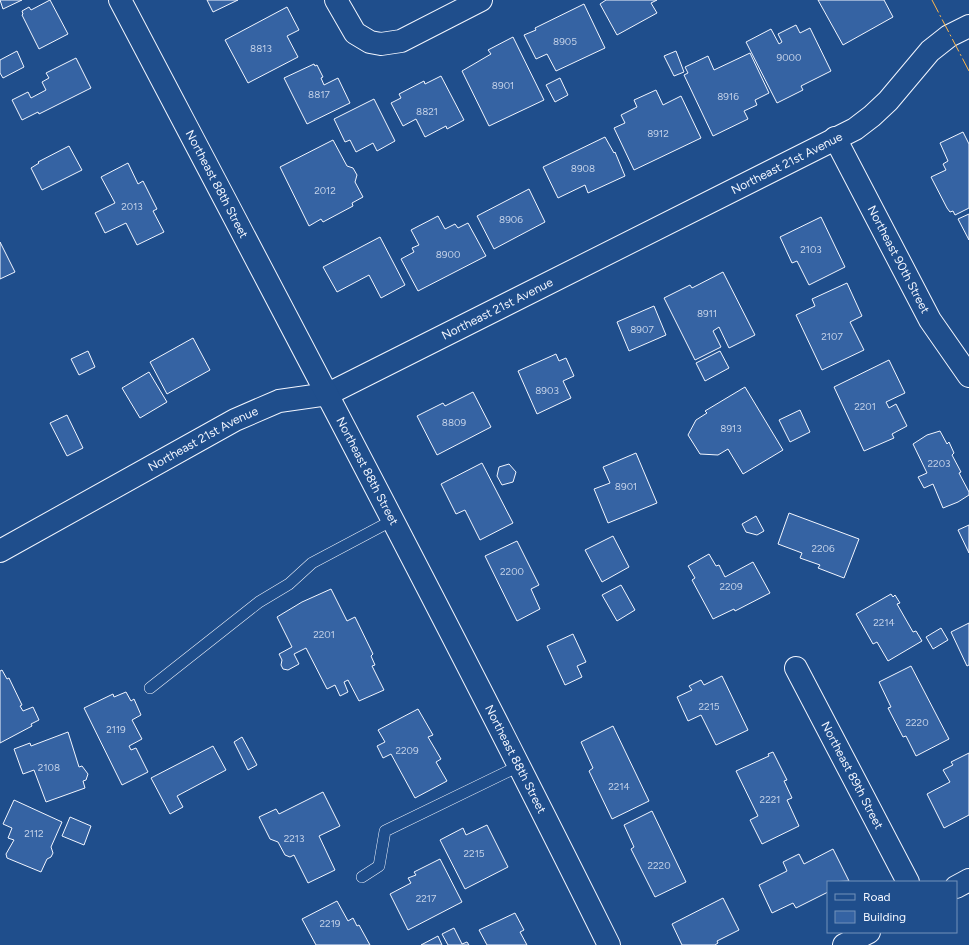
<svg xmlns="http://www.w3.org/2000/svg" width="969" height="945" viewBox="0 0 969 945" font-family="Figtree,sans-serif">
	<rect width="100%" height="100%" fill="#1f4e8c"/>
	<path fill="#3563a3" stroke="#f2f6ff" d="M0 0H22L3 9Z
		M50 0 68 34 39 49 22 15 23 14 22 11 29 7 31 10Z
		M207 0H238L213 12Z
		M606 0H657L651 3 657 13 617 35 600 4Z
		M818 0H884L893 17 843 45Z
		M584 4 605 48 556 71 547 54 536 59 524 35 536 30 535 28Z
		M287 7 299 30 287 36 298 57 248 83 225 40Z
		M796 25 800 33 810 28 831 71 801 86 803 90 777 103 746 42 771 29 779 44 782 42 778 34Z
		M513 37 544 100 489 126 462 71 491 54 488 50Z
		M17 51 24 67 3 78 0 73V60Z
		M676 51 684 72 674 76 664 56Z
		M750 53 769 93 755 100 757 105 744 111 748 119 713 136 684 75 688 73 685 67 708 56 714 70Z
		M76 58 91 88 39 114 38 112 22 120 12 100 28 92 31 98 46 90 42 82 49 78 46 73Z
		M314 64 315 66 317 65 323 77 321 78 324 85 338 78 350 103 307 124 284 78Z
		M441 76 464 120 447 129 446 126 425 137 416 119 403 126 391 103 401 98 399 94 424 81 425 84Z
		M560 78 568 95 555 102 546 85Z
		M656 90 663 105 681 96 701 138 634 170 614 128 625 123 621 115 637 107 634 100Z
		M374 99 395 141 377 151 373 143 356 152 350 140 345 142 334 119Z
		M963 132 969 144V208L955 215 953 211 950 212 947 208 931 177 946 170 943 164 948 161 940 143Z
		M605 137 614 153 615 152 625 176 588 193 585 185 558 198 543 167Z
		M333 140 347 166 353 168 357 175 355 182 363 197 352 203 353 206 323 222 321 219 309 226 280 167Z
		M69 146 82 170 42 190 31 168 39 163 38 162Z
		M128 163 138 184 143 181 157 209 153 211 164 232 137 245 126 223 105 233 95 213 115 203 101 177Z
		M529 189 545 222 494 249 477 216Z
		M969 214V240L958 219Z
		M438 216 445 229 455 224 458 228 468 223 486 256 418 291 401 259 414 252 412 248 419 245 411 230Z
		M821 217 845 267 809 285 797 261 792 263 780 237Z
		M380 237 405 285 381 298 369 275 337 292 323 267Z
		M0 242 15 272 0 279Z
		M723 272 755 335 729 348 719 327 713 331 721 347 695 360 664 298 690 285 692 288Z
		M847 283 862 316 850 322 864 350 822 370 796 315 815 306 812 299Z
		M654 306 666 335 629 351 617 322Z
		M193 338 210 370 167 394 150 362Z
		M88 351 95 367 79 375 71 359Z
		M720 351 729 368 705 381 696 363Z
		M556 354 559 361 566 358 574 376 563 381 571 398 537 414 518 371Z
		M889 360 905 393 886 402 889 408 896 404 907 426 892 434 894 438 864 451 834 387Z
		M149 372 167 402 140 418 122 388Z
		M745 387 783 450 743 474 728 449 718 455 700 454 688 435 696 420 707 413 705 411Z
		M473 392 491 427 437 455 417 416 443 403 445 406Z
		M800 410 810 432 790 442 779 420Z
		M67 415 83 448 67 456 50 423Z
		M940 431 947 444 949 442 954 453 952 455 961 472 959 473 969 492V495L958 502 943 508 933 484 924 488 918 477 927 473 913 444 927 435Z
		M636 453 657 503 608 523 594 489 610 483 603 467Z
		M482 463 513 523 480 540 465 510 456 514 441 484Z
		M509 464 516 472 513 482 502 485 497 476 499 467Z
		M789 513 859 539 844 578 818 568 820 565 800 558 802 553 778 544Z
		M756 516 764 531 757 535 746 532 742 524Z
		M969 525V553L958 530Z
		M613 536 629 567 602 582 585 550Z
		M517 541 539 585 531 589 540 609 517 621 485 556Z
		M709 554 716 566 719 565 725 577 753 562 770 593 735 611 734 609 713 619 692 580 695 578 688 566Z
		M621 585 635 610 617 621 602 595Z
		M331 589 347 621 355 617 373 654 371 656 375 665 372 666 384 690 359 701 348 680 344 682 348 692 340 696 335 685 327 689 306 648 294 654 299 664 288 670 283 669 281 665 282 660 279 654 292 647 277 617 302 602Z
		M891 594 893 597 895 595 900 603 897 604 913 632 916 631 922 641 888 661 877 642 873 644 856 614Z
		M969 623V665L967 666 951 632Z
		M941 628 948 640 933 649 926 637Z
		M573 634 586 662 577 666 582 677 565 685 547 646Z
		M911 666 949 739 916 756 906 736 903 737 888 708 891 707 879 682Z
		M2 670 7 679 9 678 22 705 20 706 23 711 33 707 39 720 31 724 32 726 0 743V671Z
		M722 676 748 730 716 745 701 715 688 721 677 697 692 690 689 686 701 680 704 685Z
		M126 692 131 701 134 699 141 715 132 720 142 739 129 746 131 750 136 748 148 772 122 785 84 708 113 694 114 697Z
		M418 709 433 735 428 737 441 759 436 762 447 781 415 798 391 754 383 758 377 746 385 742 378 730Z
		M613 726 649 801 612 819 589 771 593 768 581 742Z
		M68 732 79 767 82 766 88 774 86 780 83 781 85 788 46 802 34 770 23 774 14 749 30 743 31 746Z
		M242 737 257 765 248 770 234 742Z
		M213 746 226 770 177 796 183 807 170 814 151 778Z
		M773 752 787 780 784 781 792 798 787 800 799 826 762 844 750 820 758 816 736 771 769 756 768 754Z
		M969 753V815L944 828 927 794 950 782 943 770 953 765 951 762Z
		M323 792 340 826 319 836 335 870 308 883 294 855 290 857 285 855 278 842 270 839 259 817 276 809 279 814Z
		M14 800 62 822 51 847 53 853 51 857 47 859 41 872 7 858 6 854 14 840 8 838 12 828 3 824Z
		M652 811 686 882 655 897 631 849 634 847 624 825Z
		M70 817 91 826 84 845 62 836Z
		M487 825 508 867 465 889 440 840 463 828 466 835Z
		M833 849 849 881 828 882V892L796 908 793 903 772 913 759 885 787 871 783 862 799 854 804 864Z
		M440 859 462 902 408 930 390 894 411 883 408 878 416 875 414 872Z
		M723 898 739 930 717 941 718 943 715 945H682L672 924Z
		M337 901 348 921 353 918 357 926 359 925 370 945H316L302 919Z
		M515 913 524 930 520 932 527 945H487L479 930Z
		M454 928 462 944 467 942 469 945H448L442 934Z
		M438 936 442 945H421Z"/>
	<g fill="none" stroke-linecap="round" stroke-linejoin="round">
		<g stroke="#f2f6ff" stroke-width="12">
			<path id="lane" d="M150 688 259 602 289 584 312 563 393 520
				M362 877 379 866 385 831 519 766"/>
		</g>
		<g stroke="#f2f6ff" stroke-width="24">
			<g id="street">
				<path d="M336 0 355 33 370 42 381 44 401 41 481 0"/>
				<path id="s1" d="M835 138 930 320 969 376"/>
				<path id="s2" d="M0 551 235 420 279 401 328 394 855 129 872 116 888 101 930 51 949 36 969 26"/>
				<path id="s3" d="M796 668 908 882"/>
				<path d="M956 887 969 880"/>
				<path d="M844 945 869 932"/>
			</g>
		</g>
		<g stroke="#f2f6ff" stroke-width="24">
			<g id="secondary">
				<path id="s4" d="M120 0C285 314 451 627 609 945"/>
			</g>
		</g>
		<use href="#lane" stroke="#1f4e8c" stroke-width="11"/>
		<use href="#street" stroke="#1f4e8c" stroke-width="22"/>
		<use href="#secondary" stroke="#1f4e8c" stroke-width="22"/>
		<path stroke="#ffb74d" stroke-width="1" stroke-dasharray="14 3 2 3" stroke-linecap="butt" d="M932 0 969 71"/>
	</g>
	<g text-anchor="middle" dominant-baseline="central" stroke-width="3" stroke-linejoin="round" paint-order="stroke">
		<g font-size="10" fill="#c3d1e8">
			<text x="565" y="41">8905</text>
			<text x="261" y="48">8813</text>
			<text x="789" y="57">9000</text>
			<text x="503" y="85">8901</text>
			<text x="319" y="94">8817</text>
			<text x="728" y="96">8916</text>
			<text x="427" y="111">8821</text>
			<text x="658" y="133">8912</text>
			<text x="583" y="168">8908</text>
			<text x="325" y="190">2012</text>
			<text x="132" y="206">2013</text>
			<text x="511" y="219">8906</text>
			<text x="811" y="249">2103</text>
			<text x="448" y="254">8900</text>
			<text x="707" y="313">8911</text>
			<text x="642" y="329">8907</text>
			<text x="832" y="336">2107</text>
			<text x="547" y="390">8903</text>
			<text x="865" y="406">2201</text>
			<text x="454" y="422">8809</text>
			<text x="731" y="428">8913</text>
			<text x="939" y="463">2203</text>
			<text x="626" y="486">8901</text>
			<text x="823" y="548">2206</text>
			<text x="512" y="571">2200</text>
			<text x="731" y="586">2209</text>
			<text x="884" y="622">2214</text>
			<text x="324" y="634">2201</text>
			<text x="709" y="706">2215</text>
			<text x="917" y="722">2220</text>
			<text x="116" y="729">2119</text>
			<text x="407" y="750">2209</text>
			<text x="49" y="767">2108</text>
			<text x="619" y="786">2214</text>
			<text x="770" y="799">2221</text>
			<text x="34" y="833">2112</text>
			<text x="294" y="838">2213</text>
			<text x="474" y="853">2215</text>
			<text x="659" y="865">2220</text>
			<text x="426" y="898">2217</text>
			<text x="330" y="923">2219</text>
		</g>
		<g font-size="12" fill="#f2f6ff" stroke="#1f4e8c">
			<text stroke="none"><textPath href="#s2" startOffset="880">Northeast 21st Avenue</textPath></text>
			<text stroke="none"><textPath href="#s4" startOffset="208">Northeast 88th Street</textPath></text>
			<text stroke="none"><textPath href="#s1" startOffset="137">Northeast 90th Street</textPath></text>
			<text stroke="none"><textPath href="#s2" startOffset="556">Northeast 21st Avenue</textPath></text>
			<text stroke="none"><textPath href="#s2" startOffset="232">Northeast 21st Avenue</textPath></text>
			<text stroke="none"><textPath href="#s4" startOffset="532">Northeast 88th Street</textPath></text>
			<text stroke="none"><textPath href="#s4" startOffset="856">Northeast 88th Street</textPath></text>
			<text stroke="none"><textPath href="#s3" startOffset="121">Northeast 89th Street</textPath></text>
		</g>
	</g>
	<rect x="827" y="881" width="130" height="52" fill="#1f4e8c" stroke="#7391ba"/>
	<rect x="835" y="894" width="20" height="6" fill="#1f4e8c" stroke="#7391ba"/>
	<text x="863" y="901" font-size="12" fill="#f2f6ff">Road</text>
	<rect x="835" y="911" width="20" height="12" fill="#3563a3" stroke="#7391ba"/>
	<text x="863" y="921" font-size="12" fill="#f2f6ff">Building</text>
</svg>
